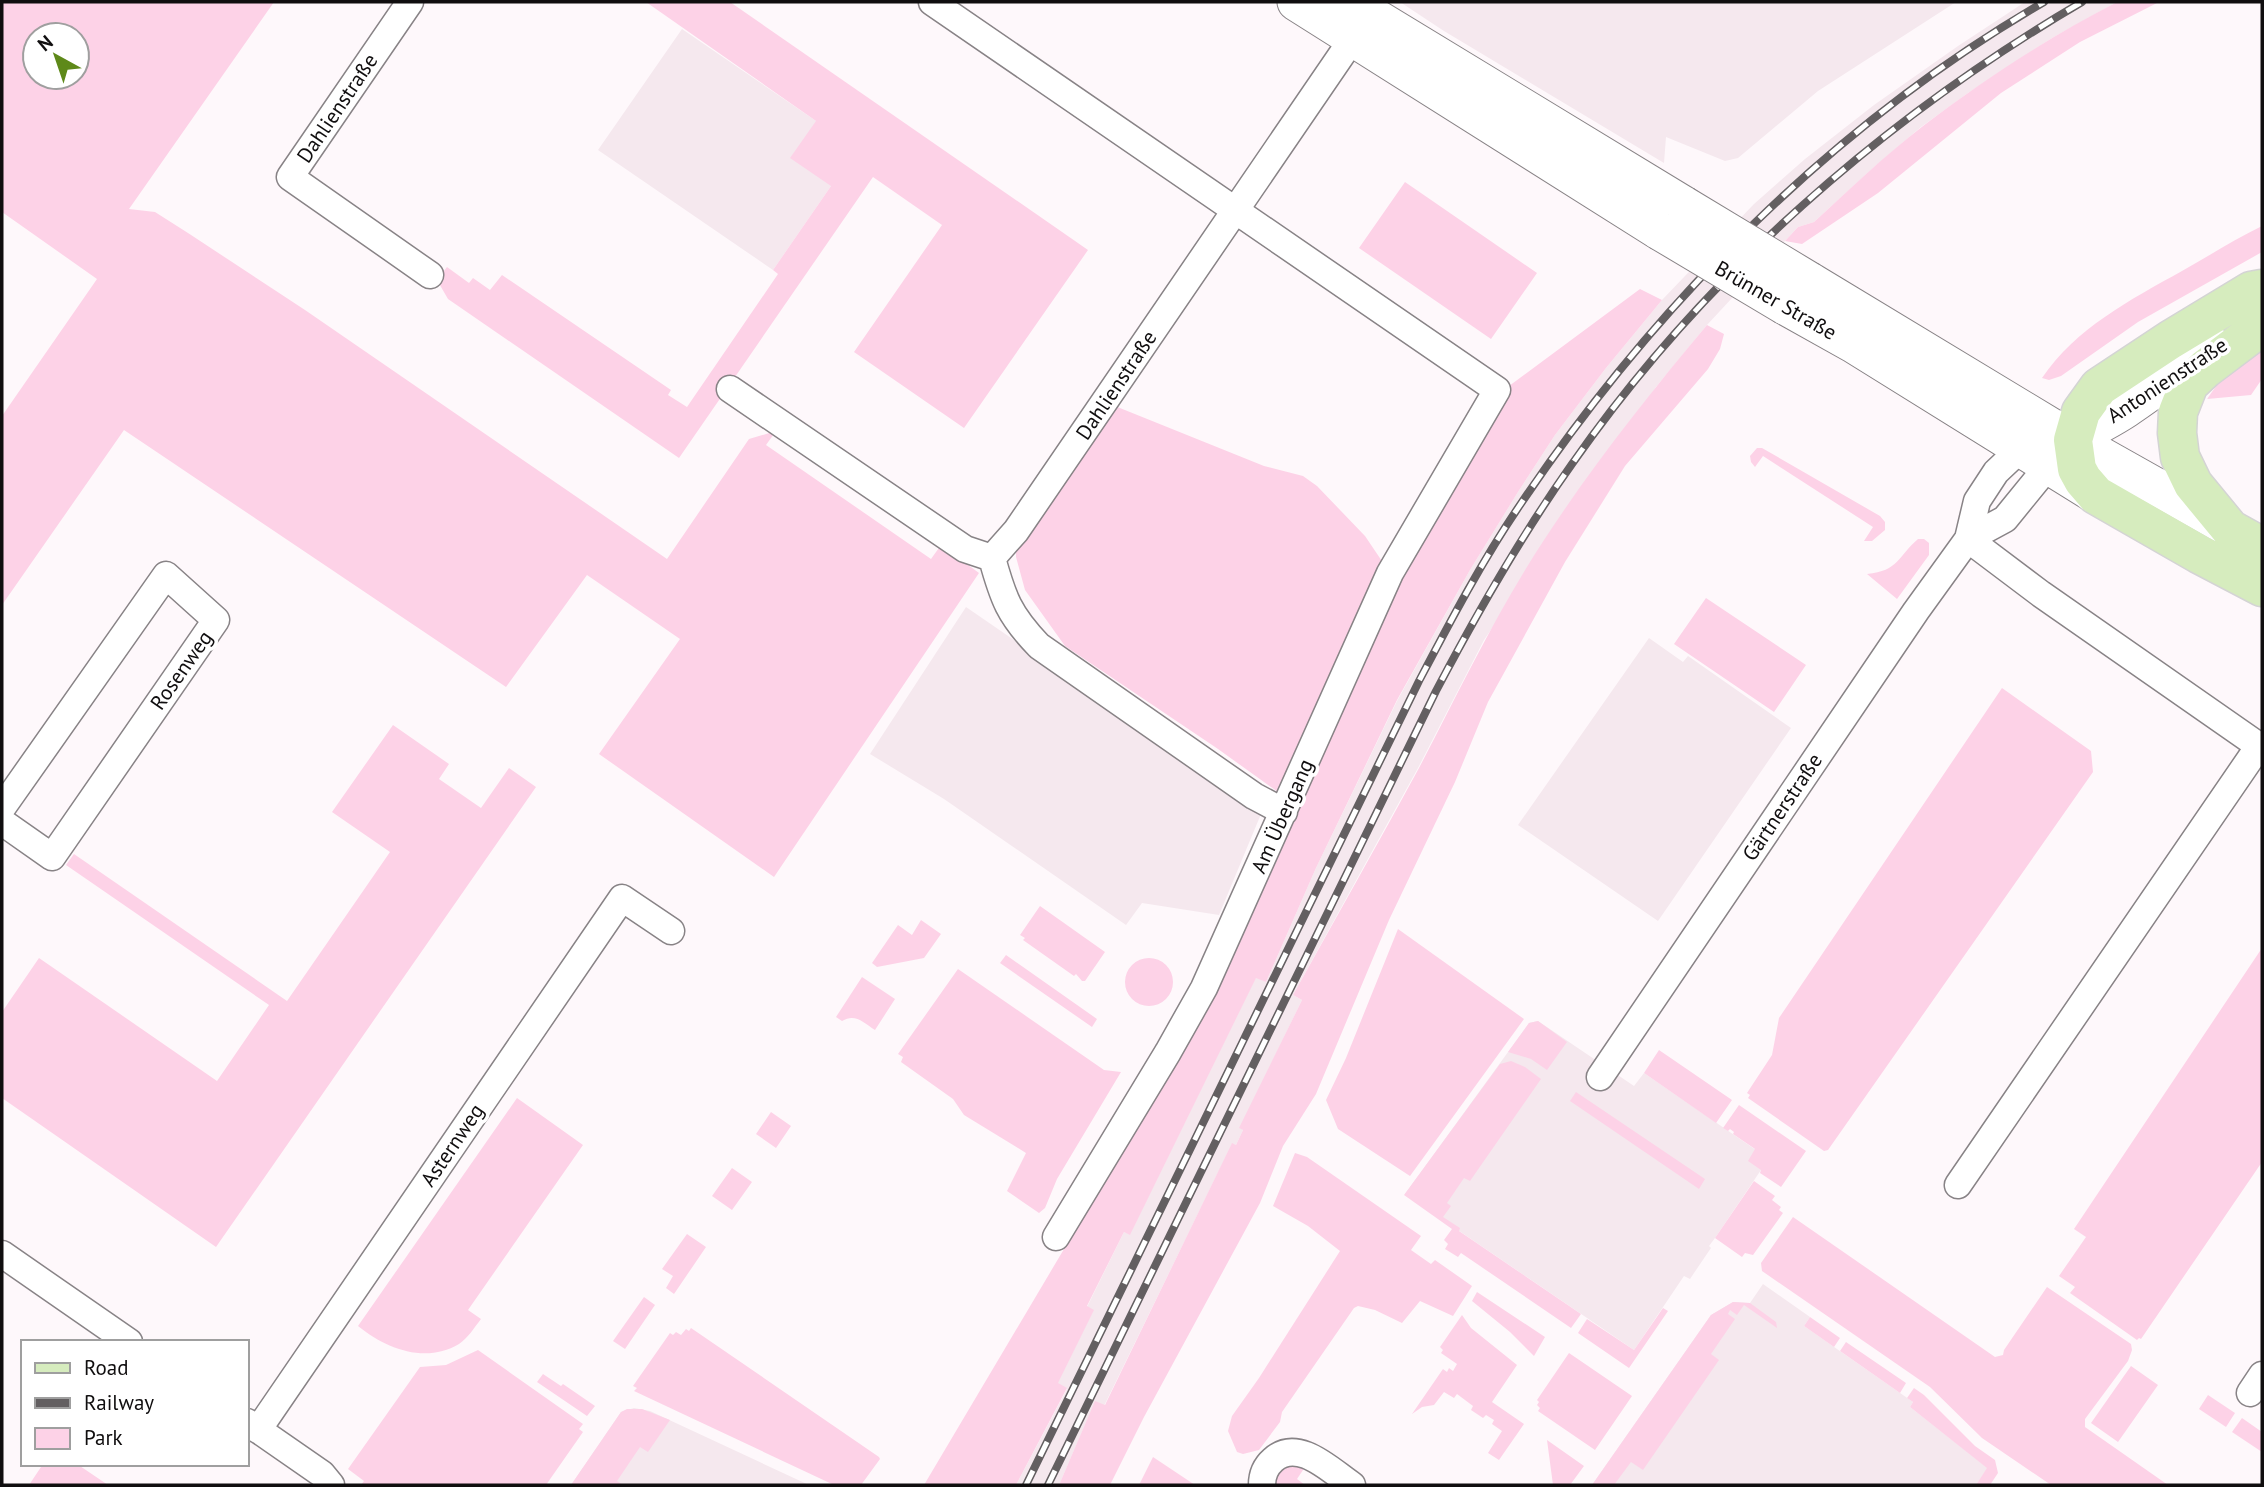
<svg xmlns="http://www.w3.org/2000/svg" width="2264" height="1487" viewBox="0 0 2264 1487" font-family="'PT Sans',sans-serif">
	<rect width="100%" height="100%" fill="#fef8fb"/>
	<path fill="#f5e8ee" d="M1400 2H1956L1818 91 1738 158 1725 161 1666 137 1664 163 1444 31Z
		M2025 2H2117L2052 38 1968 93 1921 127 1873 168 1814 222 1798 227 1707 325 1656 387 1484 640 1418 768 1293 995 1302 1000 1240 1128 1243 1130 1236 1145 1232 1144 1104 1406 1095 1402 1059 1485H1016L1067 1389 1057 1384 1093 1311 1087 1307 1124 1232 1130 1234 1256 977 1266 982 1316 868 1397 701 1470 570 1518 492 1555 435 1606 368 1662 300 1754 204 1805 159 1874 105 1958 46Z
		M682 29 816 121 831 186 773 270 598 150Z
		M966 607 1254 805 1261 814 1219 915 1142 903 1126 925 944 799 870 754Z
		M1649 638 1683 662 1688 656 1791 728 1658 921 1518 825Z
		M1538 1021 1634 1086 1644 1073 1756 1150 1761 1170 1715 1238 1709 1246 1711 1248 1694 1273 1690 1279 1684 1276 1634 1350 1405 1194 1529 1023Z
		M1763 1284 1810 1317 1804 1326 1913 1402 1910 1407 1988 1468 1976 1485H1592L1711 1315 1733 1302 1750 1303Z
		M634 1408 650 1411 809 1485H571L621 1412Z"/>
	<path fill="#fdd2e7" fill-rule="evenodd" d="M2 2H274L129 209 155 212 188 233 305 310 667 559 749 439 776 431 766 445 931 559 941 545 979 573 774 877 599 754 680 639 587 575 506 687 124 430 2 605V416L97 279 2 212ZM35 35H77V77H35Z
		M646 2H730L1088 250 964 428 854 352 942 225 873 177 679 458 448 299 437 280 447 267 469 283 473 278 490 290 502 275 671 390 668 395 687 407 778 274 773 270 831 186 790 158 816 121Z
		M2117 2H2159L2080 42 2001 93 1878 193 1802 244 1785 241 1798 227 1814 222C1849 190 1884 156 1923 126 1983 80 2049 37 2117 2Z
		M1405 182 1537 273 1491 339 1359 248Z
		M2262 226V252L2138 322 2061 376 2049 380 2042 378C2076 328 2130 300 2182 271 2209 256 2235 239 2262 226Z
		M1640 289 1662 300 1606 368 1555 435 1518 492 1470 570 1397 700 1316 868 1266 982 1256 978 1130 1235 1124 1232 1087 1306 1094 1310 1058 1383 1067 1388 1016 1485H924L1172 1067 1392 592 1509 386Z
		M1707 325 1724 334 1720 349 1708 369 1625 466 1565 562 1488 702 1455 782 1389 920 1316 1094 1283 1146 1260 1203 1144 1417 1110 1485H1059L1095 1401 1105 1405 1232 1143 1236 1145 1243 1130 1239 1128 1302 1000 1293 995C1335 919 1378 844 1419 768 1459 691 1496 613 1544 540 1593 465 1649 394 1707 325Z
		M2262 348V379L2251 395 2207 399 2219 382Z
		M1105 402 1264 466 1303 476 1317 486 1365 536 1390 573 1289 800 1218 749 1065 646 1025 590 1016 557V531Z
		M1757 448H1762L1880 516 1885 522V530L1872 541H1864L1873 527 1763 456 1755 467 1751 462 1750 456Z
		M1918 539H1924L1929 543V555L1897 599 1867 574C1899 571 1898 556 1918 539Z
		M1706 598 1806 665 1774 712 1674 644Z
		M2002 688 2091 751 2093 772 1828 1150 1824 1151 1748 1098 1750 1095 1747 1093 1772 1055 1779 1018Z
		M393 725 449 764 439 779 481 808 509 768 536 787 216 1247 2 1098V1012L39 958 217 1081 269 1005 66 865 74 854 287 1001 390 852 332 812Z
		M1040 906 1105 952 1085 981H1082L1076 974 1074 976 1023 940 1025 938 1020 935Z
		M921 920 941 934 924 958 877 967 872 963 898 925 912 935Z
		M1398 929 1524 1019 1410 1176 1338 1129 1326 1100 1346 1058Z
		M2262 948V1162L2141 1339 2139 1338 2137 1340 2070 1293 2075 1287 2059 1276 2086 1237 2074 1229Z
		M1006 955 1097 1019 1092 1027 1000 963Z
		M1125 982a24 24 0 1 1 48 0a24 24 0 1 1-48 0Z
		M958 969 1104 1070 1121 1072 1057 1179 1045 1208 1039 1213 1007 1191 1026 1153 964 1115 953 1099 901 1062 903 1057 898 1054Z
		M862 977 895 999 875 1030C863 1022 855 1013 842 1021L836 1017Z
		M1538 1021 1567 1042 1547 1070 1531 1059 1508 1052 1529 1023Z
		M1659 1050 1732 1100 1716 1123 1644 1073Z
		M1511 1061 1525 1067 1541 1079 1470 1181 1464 1178 1447 1203 1451 1206 1443 1217 1460 1228 1459 1231 1581 1314 1571 1328 1461 1253 1458 1257 1445 1249 1448 1244 1444 1240 1452 1229 1404 1195 1500 1064Z
		M1576 1092 1705 1179 1699 1189 1570 1101Z
		M517 1098 583 1145 468 1310 481 1319C474 1328 468 1338 459 1344 426 1364 386 1349 358 1326Z
		M1739 1105 1806 1151 1781 1187 1760 1173 1761 1170 1748 1161 1755 1149 1733 1134 1734 1132 1730 1129 1728 1131 1723 1128Z
		M771 1112 791 1126 776 1148 756 1134Z
		M1295 1153 1307 1157 1421 1236 1411 1250 1431 1264 1435 1260 1472 1286 1453 1316 1420 1301 1402 1323 1375 1310 1358 1306 1354 1308 1282 1412 1280 1422 1259 1450 1243 1454 1237 1452 1228 1431 1232 1416 1259 1378 1340 1251 1308 1226 1273 1206Z
		M732 1168 752 1182 732 1210 712 1196Z
		M1754 1181 1775 1196 1772 1200 1781 1207 1779 1210 1783 1213 1753 1255 1745 1253 1742 1257 1715 1238Z
		M1793 1217 1995 1357 2003 1355 2004 1350 2047 1287 2131 1344 2132 1350 2128 1361 2085 1419V1427L2168 1485H2051L1982 1438 1930 1387 1762 1271 1761 1263Z
		M687 1234 706 1247 674 1294 666 1288 673 1276 662 1269Z
		M1477 1292 1545 1337 1534 1356 1510 1332 1472 1301Z
		M644 1297 655 1305 625 1349 613 1341Z
		M1733 1302 1750 1303 1776 1322 1777 1328 1744 1305 1737 1315 1730 1310 1728 1314 1735 1319 1711 1354 1719 1360 1643 1470 1631 1462 1614 1485H1592L1711 1315Z
		M1663 1308 1668 1311 1629 1368 1578 1333 1587 1319 1634 1350Z
		M1462 1315 1471 1328 1517 1365 1492 1402 1524 1424 1499 1460 1488 1453 1502 1431 1492 1424 1494 1420 1486 1415 1483 1418 1471 1410 1473 1406 1457 1394 1454 1398 1444 1392 1434 1405 1422 1407 1412 1414 1443 1369 1447 1372 1449 1368 1453 1371 1457 1364 1441 1353 1443 1350 1440 1347Z
		M1810 1317 1840 1338 1834 1347 1804 1326Z
		M691 1328 879 1457 880 1459 861 1485H834L634 1391 637 1388 633 1386 670 1333 673 1335 676 1332 681 1335 686 1329 689 1331Z
		M1846 1342 1906 1383 1900 1393 1840 1351Z
		M478 1350 583 1424 579 1429 583 1432 546 1485H361L364 1481 348 1469 420 1367 446 1365Z
		M1569 1353 1632 1396 1595 1450 1538 1411 1540 1408 1537 1405 1539 1402 1537 1400Z
		M2131 1366 2158 1385 2118 1442 2091 1423Z
		M543 1374 561 1386 563 1384 595 1406 587 1416 537 1382Z
		M1914 1388 1924 1395 1975 1446 1995 1460 1998 1473 1990 1485H1976L1987 1468 1910 1407 1913 1402 1907 1398Z
		M2208 1395 2235 1413 2226 1427 2199 1409Z
		M627 1409H642L670 1420 648 1452 640 1447 617 1481 623 1485H571L621 1412Z
		M2242 1418 2262 1432V1452L2232 1432Z
		M1547 1440 1584 1466 1570 1485H1553Z
		M1153 1457 1195 1485H1139Z
		M1290 1463 1305 1467 1297 1479 1305 1485H1274L1277 1471Z
		M43 1464H77L108 1485H29Z"/>
	<g fill="none" stroke-linecap="round" stroke-linejoin="round">
		<g stroke="#888386" stroke-width="29">
			<path id="street" d="M410 2 290 177 430 275
				M932 2 1497 390 1390 573 1204 988 1168 1052 1056 1237
				M730 389 965 549 992 558
				M1968 539 1977 501 1996 472 2033 437
				M1968 539 2005 519 2049 465
				M992 558 1016 531 1362 25
				M992 558C1003 598 1009 615 1039 646L1254 796 1284 812
				M2 808 166 575 216 620 52 857 2 822
				M1600 1077 1916 611 1968 539 2041 594 2262 748
				M1958 1185 2259 746
				M2 1254 129 1342
				M2250 1393 2262 1375
				M247 1422 322 1474 331 1485
				M258 1430 622 898 671 931
				M1262 1485C1262 1475 1265 1467 1273 1460 1298 1437 1331 1471 1352 1485"/>
		</g>
		<g stroke="#888386" stroke-width="39">
			<path id="secondary" d="M1296 2 1659 231
				M1350 2 1684 205
				M1810 281 2073 440 2226 526
				M1785 306 1853 344 2096 495
				M2059 454C2080 432 2102 425 2126 409 2156 389 2184 366 2215 347"/>
		</g>
		<g stroke="#d4d4d4" stroke-width="41">
			<path id="primary" d="M2262 289 2251 291 2170 340 2099 387 2081 412 2073 440 2077 469 2083 480 2096 495 2199 554 2262 587
				M2262 326 2205 369 2189 384 2178 412 2177 433 2180 457 2193 484 2230 529 2262 547"/>
		</g>
		<use href="#street" stroke="#fff" stroke-width="26"/>
		<use href="#secondary" stroke="#fff" stroke-width="37"/>
		<use href="#primary" stroke="#d6ecbe" stroke-width="38"/>
		<g stroke="#635f61" stroke-width="8">
			<path id="rail" d="M1026 1485 1419 681C1451 620 1483 559 1522 502 1657 302 1834 124 2044 2
				M1048 1485 1436 691C1477 613 1521 536 1572 464 1704 275 1884 118 2082 2"/>
		</g>
		<use href="#rail" stroke="#fff" stroke-width="5" stroke-dasharray="16" stroke-linecap="butt"/>
		<g stroke="#888386" stroke-width="39" stroke-linecap="butt">
			<path id="secondary-bridge" d="M1684 205 1810 281
				M1659 231 1785 306"/>
		</g>
		<use href="#secondary-bridge" stroke="#fff" stroke-width="37"/>
	</g>
	<g text-anchor="middle" dominant-baseline="central" stroke-width="7" stroke-linejoin="round" paint-order="stroke">
		<g font-size="21" fill="#100e0f" stroke="#fff">
			<text transform="translate(337 108) rotate(-56)">Dahlienstraße</text>
			<text transform="translate(1776 300) rotate(30)">Brünner Straße</text>
			<text transform="translate(2167 380) rotate(-33)">Antonienstraße</text>
			<text transform="translate(1116 385) rotate(-56)">Dahlienstraße</text>
			<text transform="translate(181 670) rotate(-55)">Rosenweg</text>
			<text transform="translate(1782 807) rotate(-56)">Gärtnerstraße</text>
			<text transform="translate(1282 816) rotate(-66)">Am Übergang</text>
			<text transform="translate(452 1145) rotate(-56)">Asternweg</text>
		</g>
	</g>
	<rect width="2264" height="1487" fill="none" stroke="#100e0f" stroke-width="7"/>
	<rect x="21" y="1340" width="228" height="126" fill="#ffffff" stroke="#9f9f9f" stroke-width="2"/>
	<rect x="35" y="1363" width="35" height="10" fill="#d6ecbe" stroke="#9f9f9f" stroke-width="2"/>
	<text x="84" y="1375" font-size="21" fill="#100e0f">Road</text>
	<rect x="35" y="1398" width="35" height="10" fill="#635f61" stroke="#9f9f9f" stroke-width="2"/>
	<text x="84" y="1410" font-size="21" fill="#100e0f">Railway</text>
	<rect x="35" y="1428" width="35" height="21" fill="#fdd2e7" stroke="#9f9f9f" stroke-width="2"/>
	<text x="84" y="1445" font-size="21" fill="#100e0f">Park</text>
	<g transform="translate(56 56) rotate(320)"><circle r="33" fill="#ffffff" stroke="#9f9f9f" stroke-width="2"/>
	<path d="M0-5L12 26L0 18L-12 26Z" fill="#5e8919"/>
	<text y="-10" font-size="19" font-weight="bold" text-anchor="middle" fill="#100e0f">N</text>
	</g>
</svg>
